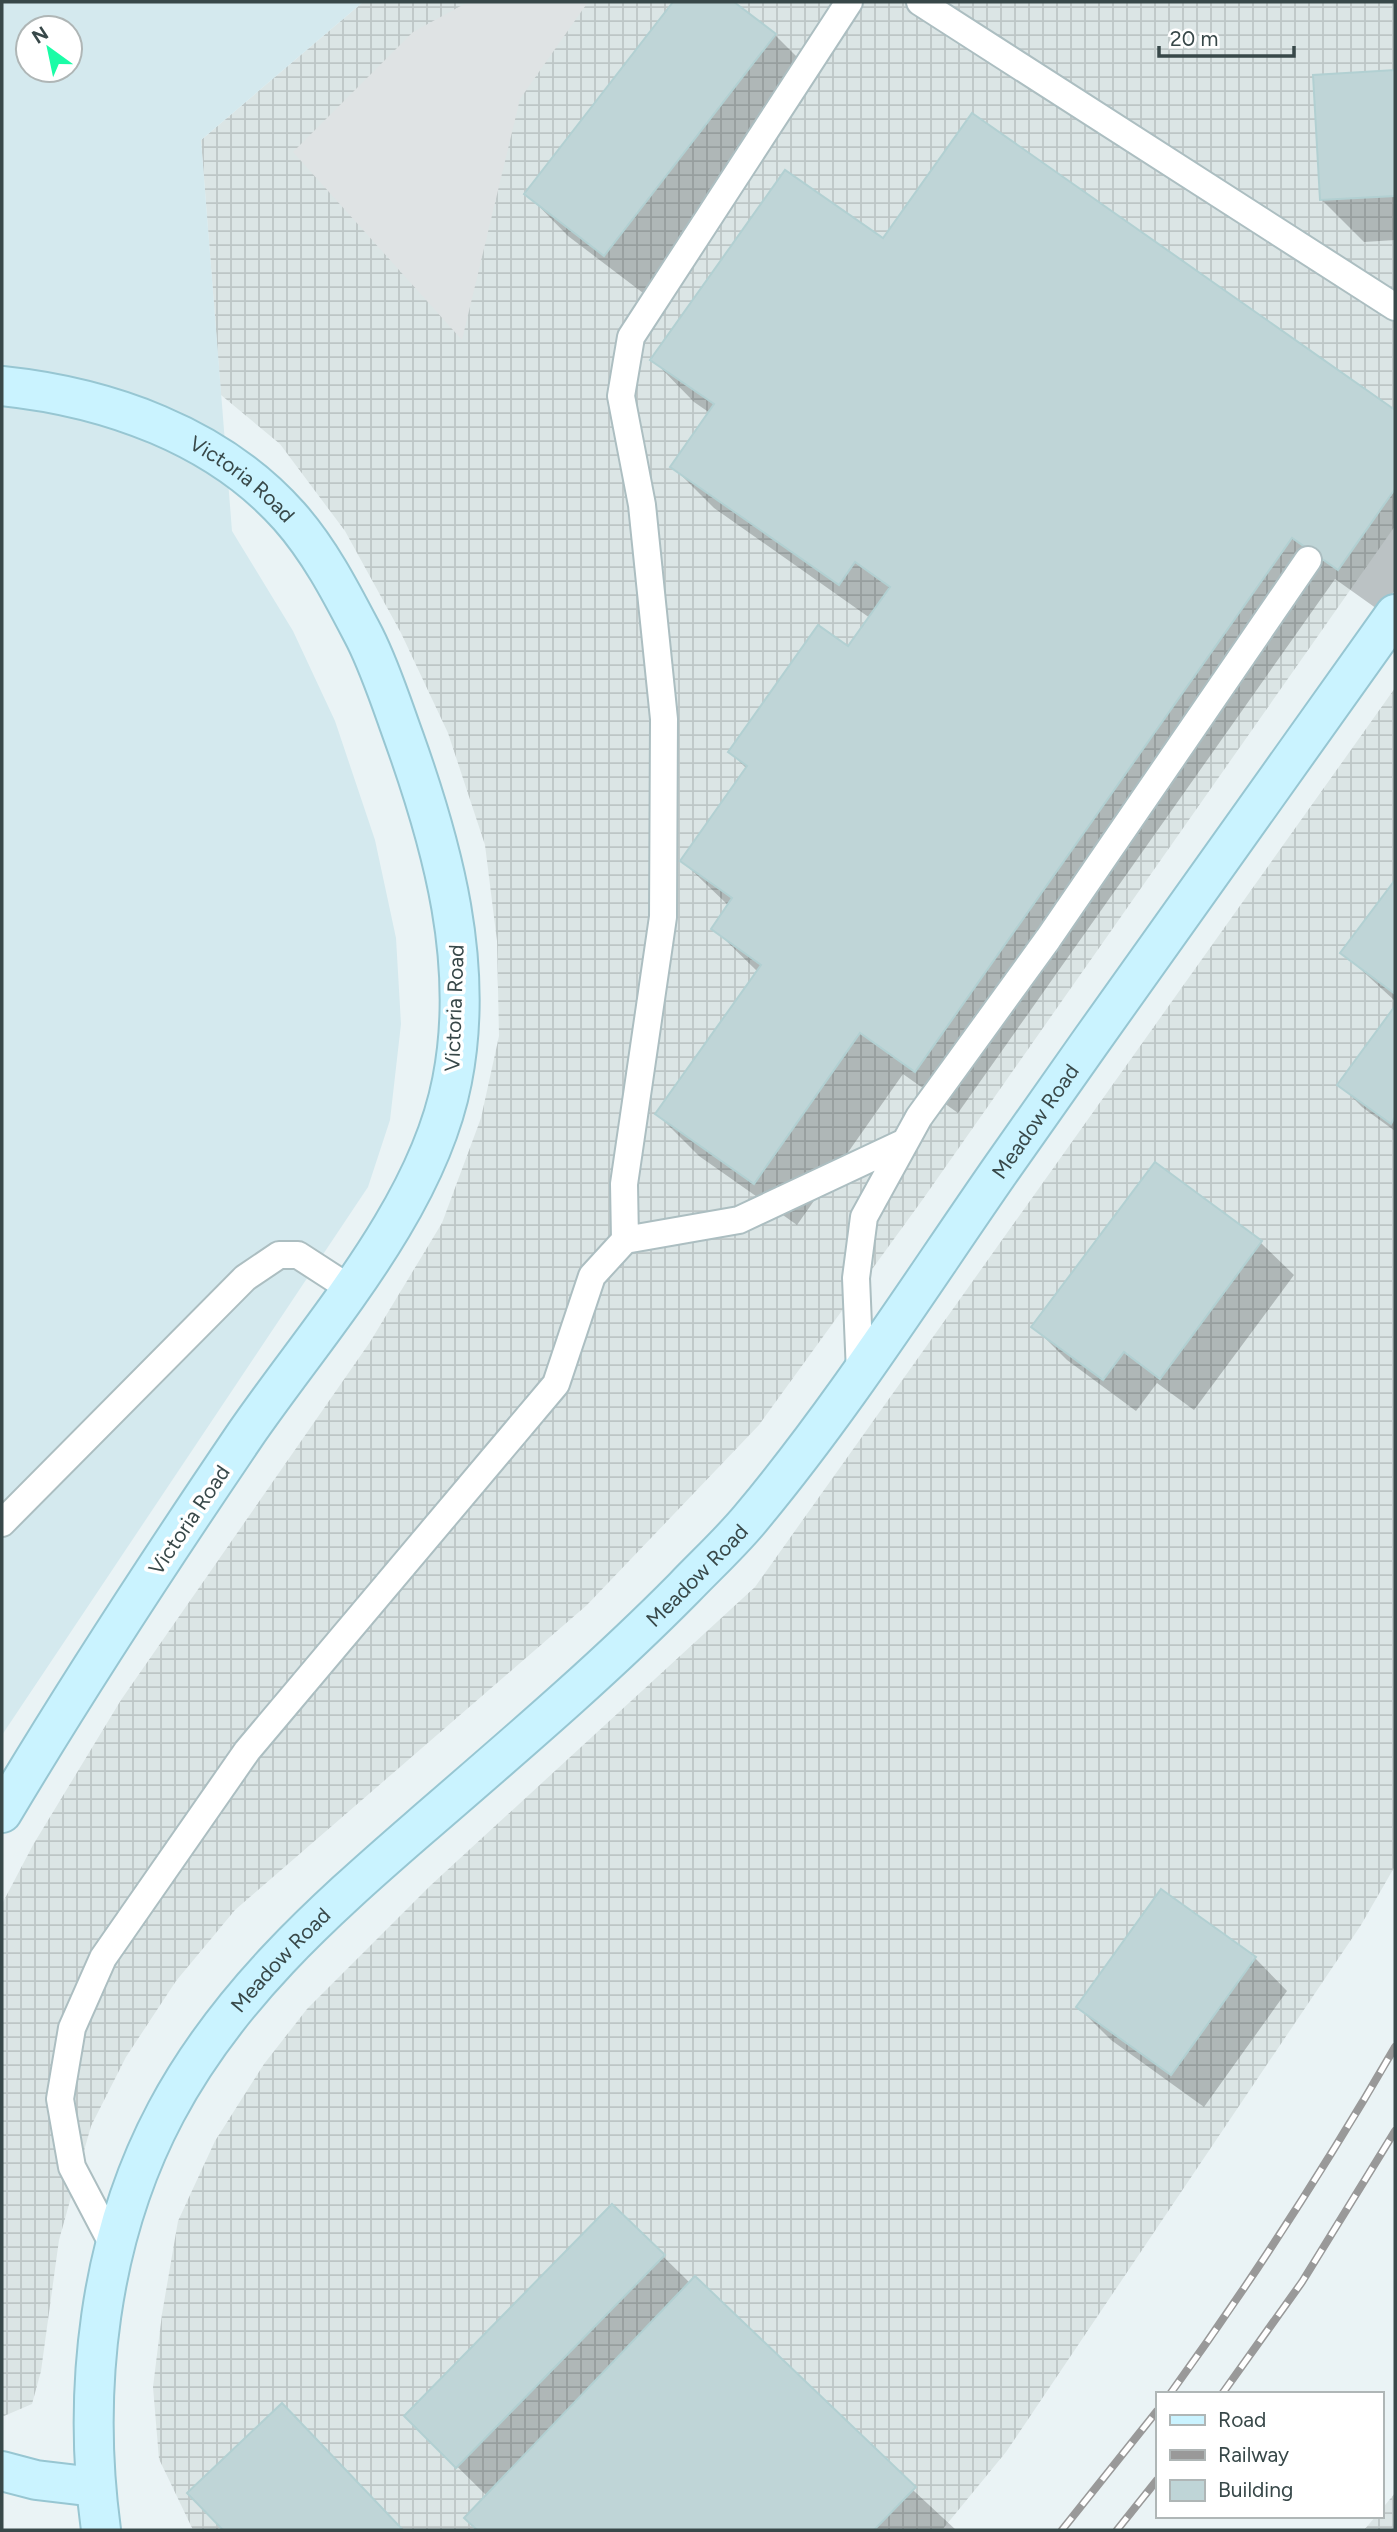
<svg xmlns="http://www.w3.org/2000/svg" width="1397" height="2532" viewBox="0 0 1397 2532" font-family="Figtree,sans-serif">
	<defs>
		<pattern id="industrial-grid" width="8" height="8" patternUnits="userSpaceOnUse" patternTransform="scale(1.75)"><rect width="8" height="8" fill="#dbe5e5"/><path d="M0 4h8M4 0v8" fill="none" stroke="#bdc6c6"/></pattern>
	</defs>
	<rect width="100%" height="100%" fill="#eaf3f5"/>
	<path fill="url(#industrial-grid)" d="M363 2H1395V526L923 1199 759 1425 587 1605 235 1910 176 1981 126 2057 91 2126 59 2240 41 2371 32 2404 4 2416 2 2415V1904L33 1845 121 1700 370 1342 442 1223 481 1118 499 1036 497 941 485 845 448 733 401 633 345 531 280 444 221 395 201 140Z
		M1395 688V1866L1361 1925 1006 2452 942 2530H193L159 2459 153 2387 162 2314 178 2221 215 2141 264 2064 307 2009 431 1885 755 1587Z
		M1395 2493V2530H1364L1376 2516H1381V2510Z"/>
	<path fill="#d4e9ee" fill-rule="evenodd" d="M2 2H363L201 140 232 531 293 631 335 721 375 840 396 938 401 1024 390 1120 368 1187 2 1735ZM28 28H70V70H28Z"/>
	<path fill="#dfe3e4" d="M468 2H588L520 99 462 340 293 152 413 32Z"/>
	<path fill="#0003" d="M675 2H731L775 35 817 77 647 296 568 236 527 194Z
		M1395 72V240L1364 242 1322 200 1315 77Z
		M973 115 1395 412V590L1380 611 1335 579 958 1113 903 1074 797 1225 699 1156 657 1114 758 972 713 928 729 906 682 861 747 769 730 752 849 648 870 618 714 508 672 466 710 413 694 402 653 360 884 241Z
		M1395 883V1001L1343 953Z
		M1395 1009V1131L1362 1107 1339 1084Z
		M1156 1164 1261 1243 1294 1275 1194 1410 1157 1383 1136 1411 1067 1360 1034 1327Z
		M1255 1958 1287 1991 1204 2107 1111 2040 1078 2007Z
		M612 2206 691 2284 956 2530H479L467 2518 487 2496 406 2416Z
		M324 2447 403 2530H225L190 2493Z"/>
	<path fill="#bfd5d7" stroke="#b2d0d2" stroke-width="2" d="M673 2H734L776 34 604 256 524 194Z
		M1395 70V196L1320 200 1313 75Z
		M972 113 1395 410V489L1338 570 1292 538 915 1072 860 1033 754 1184 655 1114 761 965 711 929 732 898 680 861 747 766 728 752 818 625 848 646 890 587 855 562 839 585 670 467 714 404 650 360 785 170 883 238Z
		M1395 880V994L1340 953Z
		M1395 1006V1117L1391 1124 1337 1085Z
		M1155 1162 1262 1241 1160 1379 1124 1352 1103 1380 1031 1327Z
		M1161 1889 1256 1957 1171 2075 1076 2007Z
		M612 2204 665 2255 456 2468 404 2416Z
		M695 2276 916 2487 874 2530H477L464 2518Z
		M282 2403 403 2530H223L187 2493Z"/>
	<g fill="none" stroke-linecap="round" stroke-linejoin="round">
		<g stroke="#acbec1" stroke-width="30">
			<path id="lane" d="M920 2 1395 307
				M625 1240 739 1220 905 1142
				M860 1373 856 1278 864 1217 919 1117 1048 939 1308 560
				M2 1523 245 1278 279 1255H298L349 1288
				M114 2247 72 2167 60 2099 72 2028 103 1958 247 1751 556 1384 592 1276 625 1240 624 1184 663 917 664 719 642 505 621 396 631 337 849 2"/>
		</g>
		<g stroke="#97c6d2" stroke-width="42">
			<g id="secondary">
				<path id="s1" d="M2 386C107 397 217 435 289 516 321 552 343 596 365 638 381 670 392 705 404 738 443 847 475 965 452 1081 427 1210 318 1329 245 1435 161 1559 79 1684 2 1813"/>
				<path d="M2 2471 36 2480 95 2487"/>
				<path id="s2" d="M101 2530C82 2390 99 2238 166 2112 227 1997 321 1913 419 1828 509 1750 600 1673 684 1588 706 1565 730 1543 750 1519 842 1409 919 1287 1001 1169 1131 983 1264 799 1395 614"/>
			</g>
		</g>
		<use href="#lane" stroke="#fff" stroke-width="26"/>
		<use href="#secondary" stroke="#caf3ff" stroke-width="38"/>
		<g stroke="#999" stroke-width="8">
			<path id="rail" d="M1170 2394C1251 2282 1326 2166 1395 2047
				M1222 2394 1302 2282 1395 2131
				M1062 2530 1157 2411
				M1117 2530 1157 2480"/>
		</g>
		<use href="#rail" stroke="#fff" stroke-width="5" stroke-dasharray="16" stroke-linecap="butt"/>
	</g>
	<g text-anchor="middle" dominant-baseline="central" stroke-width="7" stroke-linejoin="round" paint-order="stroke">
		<g font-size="21" fill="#384849" stroke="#fff">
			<text stroke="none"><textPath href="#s1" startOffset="262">Victoria Road</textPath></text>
			<text transform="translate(454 1008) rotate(-88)">Victoria Road</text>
			<text stroke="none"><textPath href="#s2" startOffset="1755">Meadow Road</textPath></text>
			<text transform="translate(189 1520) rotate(-56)">Victoria Road</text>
			<text stroke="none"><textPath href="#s2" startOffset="1188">Meadow Road</textPath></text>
			<text stroke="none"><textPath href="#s2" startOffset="621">Meadow Road</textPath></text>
		</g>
	</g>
	<rect width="1397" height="2532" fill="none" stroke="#384849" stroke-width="7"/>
	<rect x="1156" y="2392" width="228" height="126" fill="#ffffff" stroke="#afb6b6" stroke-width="2"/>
	<rect x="1170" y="2415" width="35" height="10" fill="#caf3ff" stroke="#afb6b6" stroke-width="2"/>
	<text x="1218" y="2427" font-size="21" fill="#384849">Road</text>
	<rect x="1170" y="2450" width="35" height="10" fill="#999999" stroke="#afb6b6" stroke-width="2"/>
	<text x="1218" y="2462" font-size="21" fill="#384849">Railway</text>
	<rect x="1170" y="2480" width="35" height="21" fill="#bfd5d7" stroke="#afb6b6" stroke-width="2"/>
	<text x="1218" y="2497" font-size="21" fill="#384849">Building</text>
	<g transform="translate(49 49) rotate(327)"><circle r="33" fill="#ffffff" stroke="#afb6b6" stroke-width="2"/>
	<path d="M0-5L12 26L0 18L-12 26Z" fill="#1afca6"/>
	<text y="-10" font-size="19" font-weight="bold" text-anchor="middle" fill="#384849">N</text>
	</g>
	<path d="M1159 46v10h135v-10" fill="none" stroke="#384849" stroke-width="3.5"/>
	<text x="1170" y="46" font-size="21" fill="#384849" stroke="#ffffff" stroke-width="5" paint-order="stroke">20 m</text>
</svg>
